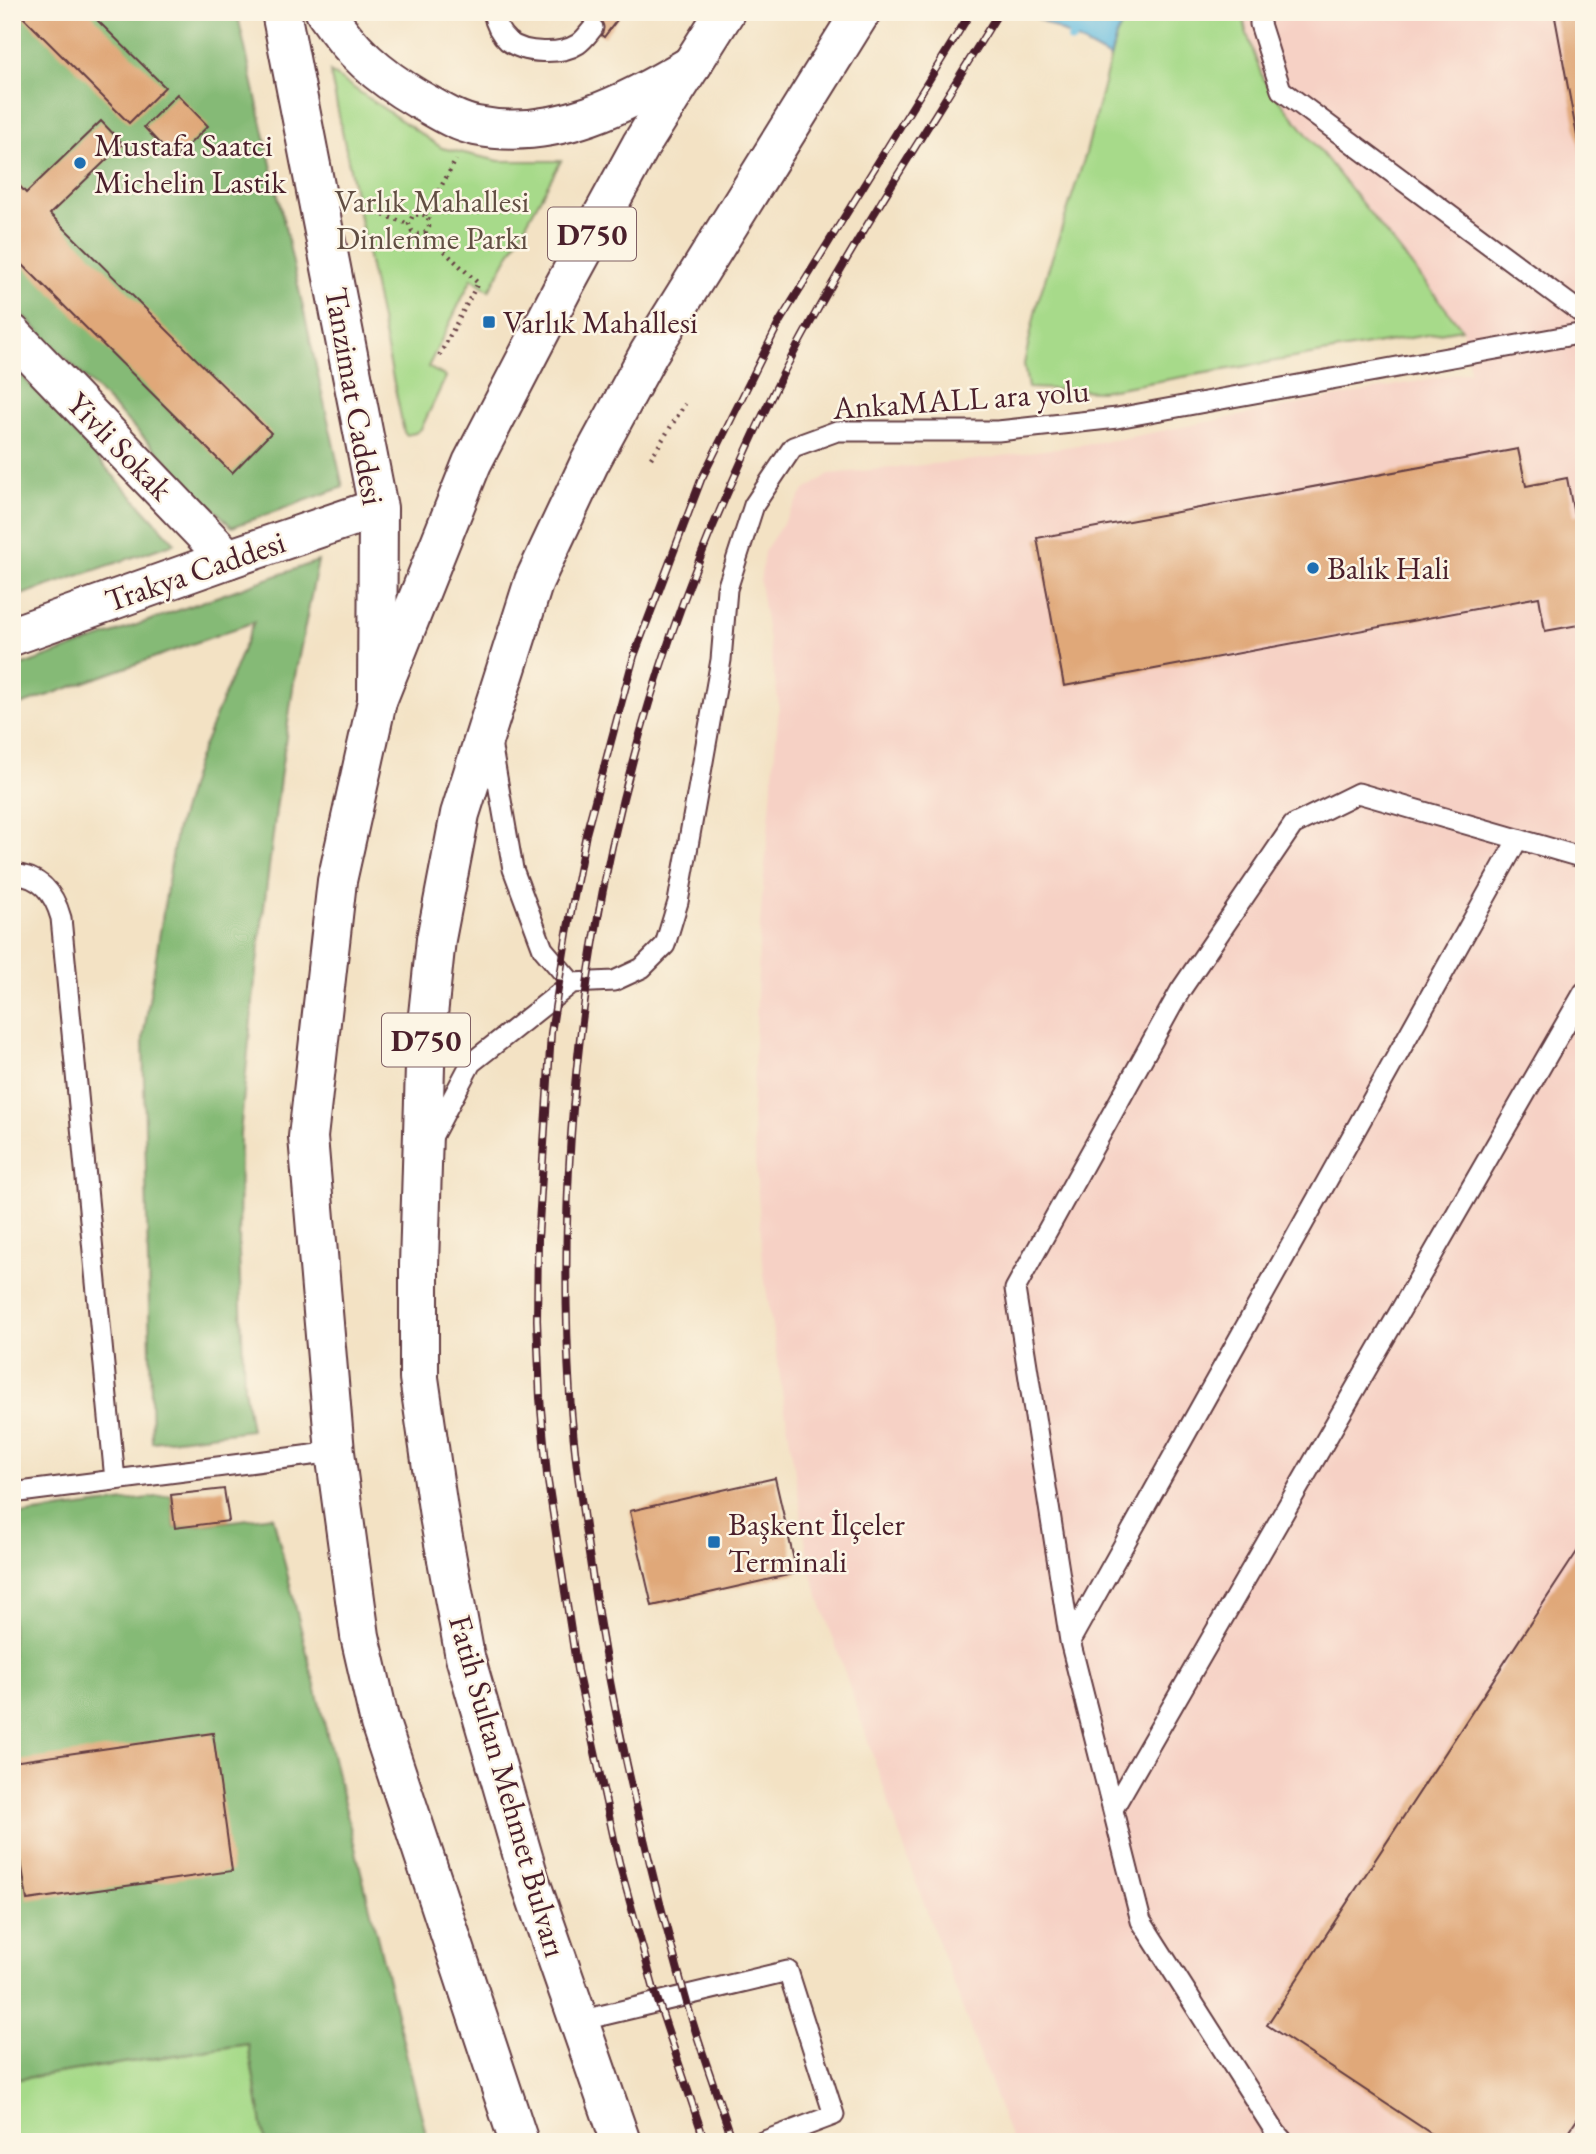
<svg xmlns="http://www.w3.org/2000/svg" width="1596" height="2154" viewBox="0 0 1596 2154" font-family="'EB Garamond',serif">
	<rect width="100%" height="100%" fill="#fcf5e5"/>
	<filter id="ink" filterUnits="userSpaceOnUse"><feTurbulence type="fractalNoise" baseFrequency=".0143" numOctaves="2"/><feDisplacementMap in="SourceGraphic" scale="14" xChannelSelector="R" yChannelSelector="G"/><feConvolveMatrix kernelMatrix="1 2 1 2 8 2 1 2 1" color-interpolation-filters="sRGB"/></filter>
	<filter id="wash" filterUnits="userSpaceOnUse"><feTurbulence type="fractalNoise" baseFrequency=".00686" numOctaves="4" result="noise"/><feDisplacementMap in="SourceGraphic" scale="28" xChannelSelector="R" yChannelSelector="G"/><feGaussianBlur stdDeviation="1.57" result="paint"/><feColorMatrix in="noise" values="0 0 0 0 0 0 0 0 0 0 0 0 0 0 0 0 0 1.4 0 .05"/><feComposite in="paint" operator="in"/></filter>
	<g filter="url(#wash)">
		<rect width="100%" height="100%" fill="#f3e2c4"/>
		<path fill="#f6d1c5" d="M1242 12H1584V2142H1012L914 1877 810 1570 764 1275 752 1115 760 923 779 706 760 583 764 552 804 491 829 474 974 460 1120 439 1470 371 1462 329 1263 79 1246 31Z"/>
		<path fill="#a7da8a" stroke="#787c5a" stroke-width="2" d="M1128 12H1242L1246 31 1263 79 1462 329 1101 391 1028 388 1024 364 1037 304 1086 153 1116 36Z
			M330 72 442 148 499 161H561L489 291 472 278 428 367 446 377 421 429 415 433 406 435 404 432Z
			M248 2044 265 2142H12V2080Z"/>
		<path fill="#85ba76" stroke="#686c50" stroke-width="2" d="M12 12H237L343 487 232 527 24 316 12 300Z
			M12 365 175 543 12 598Z
			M318 561 294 681 280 778 255 980 240 1134 239 1253 244 1387 251 1430 152 1442 143 1038 176 832 196 764 254 622 12 708V669Z
			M171 1495 175 1528 273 1516 428 2142H265L248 2044 12 2080V1516Z"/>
		<path fill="#62bce0" stroke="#566e86" stroke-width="2" d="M1026 12H1128L1116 36 1110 58Z"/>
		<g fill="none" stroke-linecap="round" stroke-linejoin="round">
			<path stroke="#62bce0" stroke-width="10" d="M1072 39 1084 12"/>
		</g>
		<g id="blocks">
			<path fill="#e0a879" d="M18 12H89L165 87 129 123Z
				M570 12H623L604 37Z
				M1554 12H1584V163H1582Z
				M177 94 208 126 174 159 144 127Z
				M101 121 123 144 50 214 271 433 232 473 12 254V184L15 181 26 193Z
				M1518 449 1526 486 1567 478 1574 515 1584 514V624L1545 631 1539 597 1064 686 1037 538Z
				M775 1478 797 1573 652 1606 630 1511Z
				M224 1489 229 1521 175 1528 171 1495Z
				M1584 1541V2109L1562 2142H1444L1267 2025Z
				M213 1733 232 1871 27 1900 12 1801V1762Z"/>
		</g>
	</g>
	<g filter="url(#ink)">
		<use href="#blocks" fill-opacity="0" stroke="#633c42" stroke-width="2"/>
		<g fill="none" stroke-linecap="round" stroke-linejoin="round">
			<g stroke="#633c42" stroke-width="23">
				<path id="service" d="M493 12C495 23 500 34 508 41 524 54 561 55 578 44 584 40 588 34 593 28
					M1260 12V24L1281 90 1584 315
					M491 743 513 869 543 949 572 983
					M12 874C41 876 54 893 61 918L115 1480
					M572 983 614 981 642 968 665 945 678 902 721 660 727 589 754 505 793 447 837 431H998L1117 418 1584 333
					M432 1137 471 1063 572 983
					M12 1493 335 1452
					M1070 1641 1518 839
					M1113 1809 1584 992
					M579 2021 788 1971 834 2115 762 2142
					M1284 2142 1276 2133 1141 1921 1070 1641 1015 1289 1180 991 1293 825 1358 793 1584 858"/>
			</g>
			<g stroke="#633c42" stroke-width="42">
				<path id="minor" d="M12 334 228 559"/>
			</g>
			<g stroke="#633c42" stroke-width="42">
				<path id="secondary" d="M281 12 378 508 377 701
					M325 12C352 52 377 75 418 99 437 109 455 122 476 126 555 142 628 103 693 64
					M12 636 228 559 378 508"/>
			</g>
			<g stroke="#633c42" stroke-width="42">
				<path id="trunk" d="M519 2142 380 1723 360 1636 335 1452 308 1137 337 881 377 701 472 463 565 284 641 145 725 12
					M621 2142 530 1881 465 1657 439 1516 419 1378V1265L426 1034 436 939 460 814 534 581 589 464 649 353 861 12"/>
			</g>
			<path stroke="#633c42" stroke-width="4.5" stroke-dasharray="2 5" stroke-linecap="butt" d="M357 206 409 224
				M425 215 456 160
				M425 233 429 227 428 217 422 214 413 215 409 224 412 231 418 234 425 233 478 283 439 356
				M651 458 685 404"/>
			<use href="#service" stroke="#fff" stroke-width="19"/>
			<use href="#minor" stroke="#fff" stroke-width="38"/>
			<use href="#secondary" stroke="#fff" stroke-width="38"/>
			<use href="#trunk" stroke="#fff" stroke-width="38"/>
			<g stroke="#4a1f2b" stroke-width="8">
				<path id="rail" d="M705 2142 653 1986 619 1862 577 1670 547 1475 540 1398 537 1320 538 1239 551 1033 567 933 586 834 634 656 701 480 780 321 971 12
					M733 2142C718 2096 700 2049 687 2003 647 1861 613 1719 592 1574 583 1514 574 1455 570 1395 552 1093 601 780 723 503 744 455 766 406 790 360 853 241 929 127 999 12"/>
			</g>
			<use href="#rail" stroke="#fcf5e5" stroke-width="5" stroke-dasharray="16" stroke-linecap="butt"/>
		</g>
	</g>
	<g fill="#1f6fb2" stroke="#fcf5e5" stroke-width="2.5">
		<circle cx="80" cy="163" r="7"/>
		<rect x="482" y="315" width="14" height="14" rx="3.5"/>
		<circle cx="1313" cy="568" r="7"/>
		<rect x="707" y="1535" width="14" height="14" rx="3.5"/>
	</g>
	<g text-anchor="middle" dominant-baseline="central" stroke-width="5" stroke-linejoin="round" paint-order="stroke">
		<g fill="#fcf5e5" stroke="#7f5f63" stroke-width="2">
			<rect x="548" y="207.5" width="88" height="53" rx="5"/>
			<rect x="382" y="1013.5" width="88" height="53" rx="5"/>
		</g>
		<g font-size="30" font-weight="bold" fill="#4a1f2b">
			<text x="592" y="234">D750</text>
			<text x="426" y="1040">D750</text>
		</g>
		<g font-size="32" fill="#4a1f2b" stroke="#fcf5e5" text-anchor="start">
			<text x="94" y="145">Mustafa Saatci<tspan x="94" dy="37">Michelin Lastik</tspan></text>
			<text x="503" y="322">Varlık Mahallesi</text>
			<text x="1327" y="568">Balık Hali</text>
			<text x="728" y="1524">Başkent İlçeler<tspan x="728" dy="37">Terminali</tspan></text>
		</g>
		<g font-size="32" fill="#614e43" stroke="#fcf5e5">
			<text x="432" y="201">Varlık Mahallesi<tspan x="432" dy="37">Dinlenme Parkı</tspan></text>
		</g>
		<g font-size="32" fill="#4a1f2b" stroke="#fcf5e5">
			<text transform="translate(355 396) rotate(80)">Tanzimat Caddesi</text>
			<text transform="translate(961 399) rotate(-4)">AnkaMALL ara yolu</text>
			<text transform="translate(120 446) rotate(46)">Yivli Sokak</text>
			<text transform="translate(195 571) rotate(-19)">Trakya Caddesi</text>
			<text transform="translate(508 1786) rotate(74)">Fatih Sultan Mehmet Bulvarı</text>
		</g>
	</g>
	<rect width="1596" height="2154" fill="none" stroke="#fcf5e5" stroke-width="42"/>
</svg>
